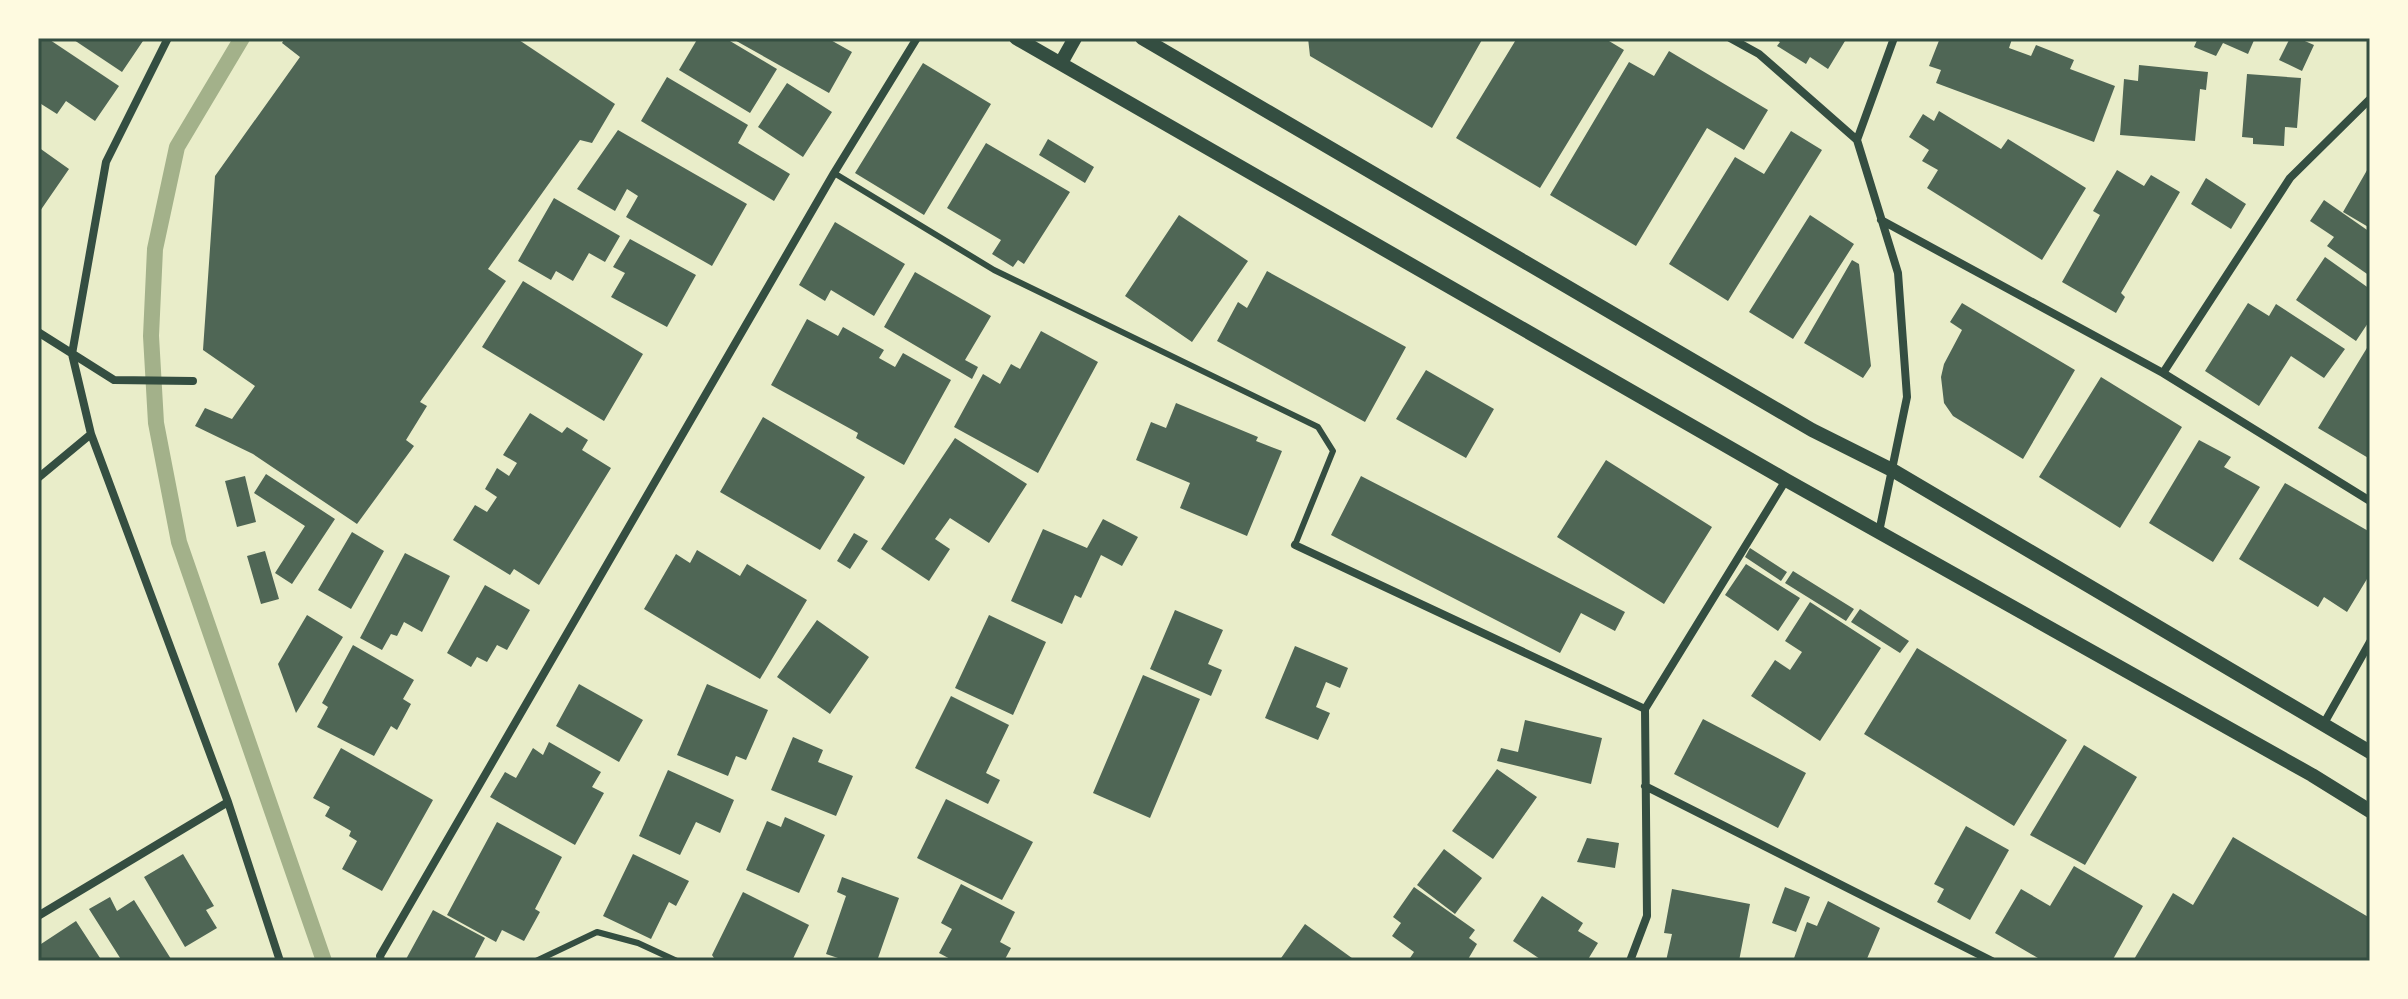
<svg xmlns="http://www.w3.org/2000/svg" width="2408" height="999" viewBox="0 0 2408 999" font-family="'Crimson Pro',serif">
	<rect width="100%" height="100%" fill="#e9edc9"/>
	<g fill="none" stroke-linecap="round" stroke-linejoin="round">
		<path stroke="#a3b18a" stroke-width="16" d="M242 38 177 147 155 249 151 336 156 423 179 542 324 961"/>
	</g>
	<path fill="#4f6655" d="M38 38H47L119 86 95 121 66 101 57 114 38 102Z
		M71 38H145L122 72Z
		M285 38H516L615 104 592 143 580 140 488 269 506 281 420 402 427 406 406 440 414 446 357 524 253 454 195 426 205 408 232 419 255 386 203 350 215 176 300 57 282 43Z
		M698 38H725L777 69 750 113 679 70Z
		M731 38H827L852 52 829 93Z
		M1308 38H1483L1432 128 1310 56Z
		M1517 38H1604L1624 50 1540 188 1456 138Z
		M1774 38H1841L1845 41 1828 69 1810 57 1806 64 1777 46 1780 42Z
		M1940 38H2010L2012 39 2009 48 2031 56 2036 45 2074 60 2070 69 2115 86 2094 142 1936 83 1941 70 1929 66Z
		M2198 38H2255L2248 54 2223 43 2216 56 2194 47Z
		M2290 38H2298L2314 45 2302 71 2279 60Z
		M1669 51 1768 110 1744 150 1707 128 1636 246 1550 195 1629 62 1654 76Z
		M923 63 991 104 924 215 855 173Z
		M2139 65 2208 72 2206 90 2200 89 2195 141 2120 135 2124 79 2138 81Z
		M2247 74 2301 78 2297 128 2285 127 2284 146 2253 144V138L2242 137Z
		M667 77 748 125 738 143 790 174 774 201 641 121Z
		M787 83 832 112 803 157 758 127Z
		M1939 111 2001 149 2008 139 2086 188 2042 260 1927 188 1938 170 1922 161 1929 150 1909 137 1923 114 1934 121Z
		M618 130 747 204 712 266 626 217 638 196 627 189 615 211 577 189Z
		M1791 131 1822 150 1728 301 1669 264 1735 157 1764 174Z
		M1048 139 1094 167 1085 183 1039 155Z
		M986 143 1070 192 1024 264 1018 260 1013 267 992 254 1001 240 947 208Z
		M38 147 69 169 38 214Z
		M2370 165V228L2343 212Z
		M2117 170 2144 186 2151 175 2180 192 2121 293 2125 297 2116 313 2062 282 2100 215 2093 211Z
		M2206 178 2246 204 2231 229 2191 204Z
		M554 198 620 236 605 262 589 253 573 281 556 271 551 280 518 261Z
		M2324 200 2370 232V276L2327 246 2334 237 2310 221Z
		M1179 215 1248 261 1192 342 1125 296Z
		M1810 215 1854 244 1793 339 1749 312Z
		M835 222 905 264 874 316 831 290 825 301 799 285Z
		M630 239 696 275 667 327 611 297 625 273 613 267Z
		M2325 257 2370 289V320L2356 341 2296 300Z
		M1852 260 1859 264 1871 366 1863 378 1804 343Z
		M1267 271 1406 347 1365 422 1217 341 1238 302 1247 308Z
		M915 272 991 316 965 360 978 367 972 379 884 327Z
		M523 281 643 354 604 421 482 347Z
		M1962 303 2075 370 2023 459 1953 416 1944 403 1941 377 1944 364 1962 330 1950 322Z
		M2248 303 2269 316 2276 304 2345 349 2324 378 2291 356 2259 406 2205 371Z
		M807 319 838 336 843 327 884 350 879 358 895 367 903 353 951 380 904 465 856 438 858 433 771 385Z
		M1041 331 1098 362 1038 473 954 427 983 374 1000 384 1011 364 1020 369Z
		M2370 343V459L2318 428Z
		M1426 370 1494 409 1466 458 1396 419Z
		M2101 377 2182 427 2120 528 2039 477Z
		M1176 403 1258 437 1256 441 1282 451 1247 536 1180 508 1190 483 1136 460 1151 422 1166 428Z
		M530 413 562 433 567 427 588 440 582 450 611 468 539 585 514 569 510 575 453 540 475 505 487 512 497 497 485 489 497 468 509 476 517 463 503 455Z
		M763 417 865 477 820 550 720 492Z
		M955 438 1027 484 989 543 950 518 935 539 950 549 929 581 881 549Z
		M2199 440 2231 457 2224 467 2260 487 2213 562 2149 523Z
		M1606 460 1712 527 1664 604 1557 537Z
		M266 474 335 519 292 584 275 573 305 526 254 493Z
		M245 476 256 522 237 527 225 481Z
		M1361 476 1625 612 1615 631 1581 613 1560 653 1331 535Z
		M2285 483 2370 532V574L2347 612 2324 597 2318 607 2239 559Z
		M1103 519 1138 537 1122 566 1101 555 1081 598 1075 595 1062 624 1011 601 1043 529 1087 548Z
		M352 532 384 551 351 609 318 590Z
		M854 533 868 541 850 569 837 561Z
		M1750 548 1787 572 1781 581 1745 557Z
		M697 550 740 576 747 564 807 600 760 679 644 609 676 554 690 563Z
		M265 551 279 599 261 604 247 556Z
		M405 553 450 576 422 632 404 622 397 636 391 634 382 650 360 638Z
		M1746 564 1800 598 1778 631 1725 595Z
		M1793 571 1854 609 1846 621 1785 583Z
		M485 585 530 610 507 650 497 645 487 662 477 657 471 667 447 653Z
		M1810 602 1881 648 1820 741 1751 696 1775 660 1790 670 1802 652 1785 641Z
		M1860 609 1909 641 1900 653 1851 622Z
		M1175 610 1223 630 1208 664 1222 670 1211 696 1150 669Z
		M307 615 343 637 296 713 278 664Z
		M989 615 1046 642 1013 715 955 688Z
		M817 620 869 657 830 714 777 677Z
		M353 645 414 680 403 699 411 704 397 730 391 726 374 756 317 727 328 707 322 703Z
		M1295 646 1348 668 1340 688 1326 682 1316 707 1330 713 1318 740 1265 718Z
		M1917 648 2067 740 2014 826 1864 734Z
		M1143 675 1200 699 1150 818 1093 793Z
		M579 684 643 720 619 762 556 726Z
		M707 684 768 710 746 760 736 756 728 776 677 755Z
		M951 696 1009 725 986 773 1000 780 988 804 915 768Z
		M1703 719 1806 773 1778 828 1674 774Z
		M1525 720 1602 738 1591 784 1497 761 1501 748 1518 752Z
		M793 737 823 750 818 762 853 776 836 816 771 790Z
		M549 742 601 772 592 787 604 793 575 845 490 797 505 772 516 778 533 748 543 755Z
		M2084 745 2137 777 2085 865 2030 835Z
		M341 748 433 800 382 891 342 869 357 841 349 836 351 831 325 816 330 807 313 798Z
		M1497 769 1537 797 1493 859 1452 831Z
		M668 770 734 800 720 833 696 822 680 855 639 836Z
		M946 799 1033 842 1002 900 917 858Z
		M785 817 825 835 799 893 746 870 767 821 781 827Z
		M497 822 562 857 535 909 540 912 524 941 502 930 496 942 447 915Z
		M1966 826 2009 850 1970 920 1937 902 1944 889 1934 884Z
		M2233 837 2370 918V961H2133L2173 893 2193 905Z
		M1587 838 1619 843 1615 868 1577 862Z
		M1444 849 1482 878 1455 914 1417 885Z
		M183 854 214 906 206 910 217 928 185 947 144 877Z
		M633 854 689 881 676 906 669 902 651 939 603 916Z
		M2074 866 2143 906 2112 961H2043L1995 933 2021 889 2050 906Z
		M842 877 899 898 877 961H847L826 954 846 896 837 892Z
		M961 884 1015 912 1000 942 1011 948 1004 961H954L939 953 952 929 941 923Z
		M1414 887 1475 930 1469 938 1477 944 1467 961H1408L1414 952 1392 936 1401 923 1393 917Z
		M1785 887 1810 897 1796 932 1772 923Z
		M1672 889 1750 904 1739 961H1666L1672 934 1664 933Z
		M743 892 809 925 792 961H716L712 955Z
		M1542 896 1583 923 1578 931 1598 943 1587 961H1543L1513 941Z
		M110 897 117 911 134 900 171 959 122 961 89 909Z
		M1828 901 1880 928 1866 961H1793L1807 922 1817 926Z
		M433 910 485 938 473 961H405Z
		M76 921 102 961H38V946Z
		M1305 924 1356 961H1279Z"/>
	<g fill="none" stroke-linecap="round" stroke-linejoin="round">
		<path stroke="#344e41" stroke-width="6" d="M834 173 994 270 1318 427 1333 451 1295 545
			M536 961 597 932 638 943 677 961"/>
		<path stroke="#344e41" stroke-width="8" d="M168 38 106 162 72 354 91 434 228 802 280 961
			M1730 38 1759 54 1857 140
			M1881 220 2163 373 2370 501
			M38 332 114 380 193 381
			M2163 373 2290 178 2370 99
			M38 478 91 434
			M1879 532 1907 397 1898 273 1857 140 1894 38
			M1295 545 1645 709
			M2323 725 2370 642
			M1645 786 1992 961
			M38 916 228 802
			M381 961 380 956 834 173 917 38
			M1630 961 1647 916 1645 709 1786 480"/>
		<path stroke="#344e41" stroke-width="14" d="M1016 38 1786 480 2312 775 2370 811
			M1142 38 1812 430 1894 471 2370 752
			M1061 63 1075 38"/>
	</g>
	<rect width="2408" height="999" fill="none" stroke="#fefae0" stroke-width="80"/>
	<rect x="40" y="40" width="2328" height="919" fill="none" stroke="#344e41" stroke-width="3"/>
</svg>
